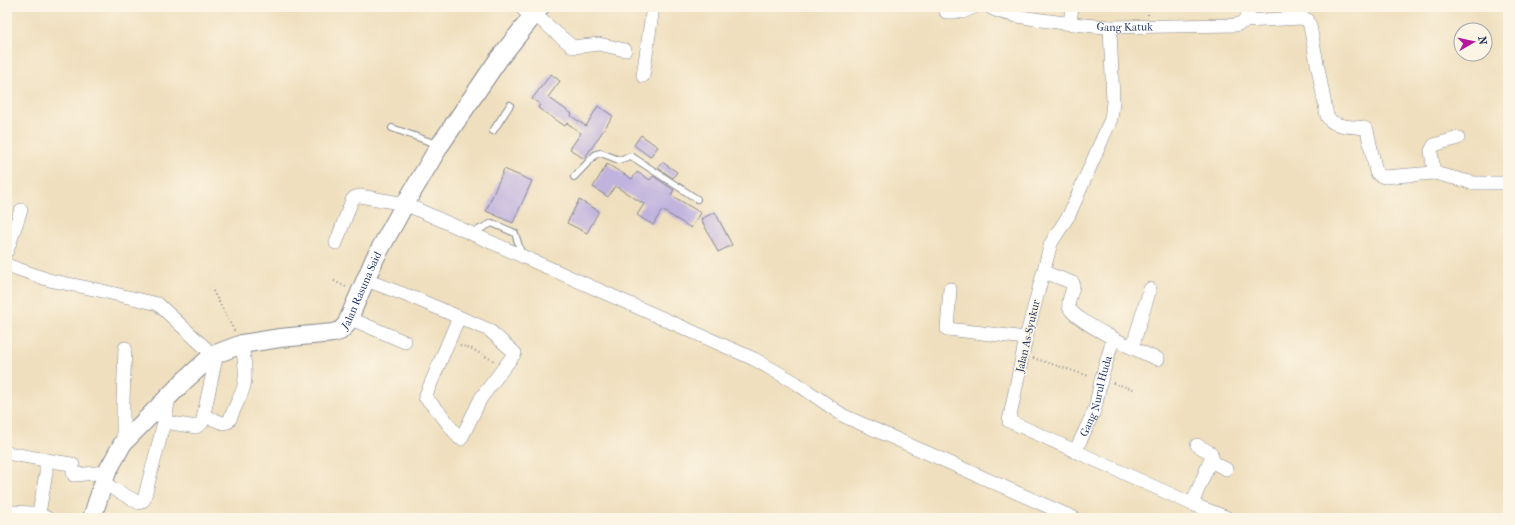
<svg xmlns="http://www.w3.org/2000/svg" width="1515" height="525" viewBox="0 0 1515 525" font-family="'IM FELL French Canon',serif">
	<rect width="100%" height="100%" fill="#fcf5e5"/>
	<filter id="ink" filterUnits="userSpaceOnUse"><feTurbulence type="fractalNoise" baseFrequency=".025" numOctaves="2"/><feDisplacementMap in="SourceGraphic" scale="8" xChannelSelector="R" yChannelSelector="G"/><feConvolveMatrix kernelMatrix="1 2 1 2 8 2 1 2 1" color-interpolation-filters="sRGB"/></filter>
	<filter id="wash" filterUnits="userSpaceOnUse"><feTurbulence type="fractalNoise" baseFrequency=".012" numOctaves="4" result="noise"/><feDisplacementMap in="SourceGraphic" scale="16" xChannelSelector="R" yChannelSelector="G"/><feGaussianBlur stdDeviation="0.9" result="paint"/><feColorMatrix in="noise" values="0 0 0 0 0 0 0 0 0 0 0 0 0 0 0 0 0 1.4 0 .05"/><feComposite in="paint" operator="in"/></filter>
	<g filter="url(#wash)">
		<rect width="100%" height="100%" fill="#efdfbe"/>
		<g id="blocks">
			<path fill="#c0b3de" d="M551 74 560 81 548 97 572 114 571 116 586 126 598 106 613 116 584 159 570 149 581 133 567 123 565 126 538 108 540 104 532 99Z
				M641 135 658 147 650 157 634 145Z
				M662 162 677 172 673 178 658 168Z
				M607 164 632 179 637 172 650 180 653 176 674 190 671 195 701 213 691 228 662 210 653 225 637 215 644 204 615 186 608 197 593 187Z
				M504 169 532 181 513 223 486 211Z
				M579 200 599 211 587 233 567 223Z
				M715 212 732 245 718 252 701 219Z"/>
		</g>
	</g>
	<g filter="url(#ink)">
		<use href="#blocks" fill-opacity="0" stroke="#85878e" stroke-width="1"/>
		<g fill="none" stroke-linecap="round" stroke-linejoin="round">
			<g stroke="#85878e" stroke-width="8">
				<path id="lane" d="M392 128 439 145
					M493 131 510 105
					M574 177 596 154 601 153 619 160 631 156 697 199
					M472 233 492 223 515 233 522 256"/>
			</g>
			<g stroke="#85878e" stroke-width="14">
				<g id="street">
					<path d="M521 7 531 18"/>
					<path id="s1" d="M990 7C1002 18 1090 26 1110 27L1236 25 1246 21 1301 18 1308 20 1310 26 1327 116C1333 128 1352 126 1364 128L1367 130 1376 172 1379 175 1384 177 1434 173 1474 183H1508"/>
					<path d="M946 12H963L974 7"/>
					<path d="M534 14 573 47 599 44 625 50"/>
					<path d="M1246 21 1248 7"/>
					<path d="M1070 23 1072 7"/>
					<path d="M1110 27 1113 102 1111 119 1069 215 1051 243 1026 338 1009 421 1192 504 1228 518"/>
					<path d="M643 76 653 7"/>
					<path d="M1434 173 1431 151 1434 145 1458 138"/>
					<path d="M336 243 352 200 355 197 360 196 405 204 754 359 796 383 844 416 1074 518"/>
					<path d="M7 251 21 210"/>
					<path d="M7 265 49 280 98 290 158 304 213 355"/>
					<path d="M1044 272 1073 283C1074 291 1067 299 1069 307 1073 321 1142 353 1158 359"/>
					<path d="M366 280 419 300 489 330 515 353 481 398 461 439 459 438 440 413 425 397 459 317"/>
					<path d="M950 289 947 329 1026 338"/>
					<path d="M349 318 405 342"/>
					<path d="M1132 348 1150 289"/>
					<path d="M204 416 223 423 228 422 230 419C234 409 238 401 242 392 248 377 244 359 242 344"/>
					<path d="M165 422 196 427 202 423 217 353"/>
					<path d="M123 443V401L125 348"/>
					<path d="M1197 445 1211 453 1212 456 1210 461"/>
					<path id="s2" d="M1075 452 1095 409 1101 380 1113 339"/>
					<path d="M7 453 46 460V473L39 513"/>
					<path d="M46 460 71 464 73 465V473L74 475 107 472"/>
					<path d="M103 483 139 503 144 500C152 466 163 432 169 398"/>
					<path d="M1192 504 1210 461 1226 469"/>
					<path d="M7 511C22 514 34 510 47 518"/>
				</g>
			</g>
			<g stroke="#85878e" stroke-width="20">
				<g id="secondary">
					<path id="s3" d="M92 518 107 472 123 443 184 381 213 355 242 344 280 338 333 333 340 331 346 325 375 258 405 204 440 145 498 60 540 7"/>
				</g>
			</g>
			<path stroke="#85878e" stroke-width="2" stroke-dasharray="1 3" stroke-linecap="butt" d="M1148 15V7
				M334 281 346 287
				M213 291 235 332
				M460 345 472 349 494 361
				M1033 358 1089 376
				M1113 383 1133 389"/>
			<use href="#lane" stroke="#fff" stroke-width="6"/>
			<use href="#street" stroke="#fff" stroke-width="13"/>
			<use href="#secondary" stroke="#fff" stroke-width="18"/>
		</g>
	</g>
	<g text-anchor="middle" dominant-baseline="central" stroke-width="3.5" stroke-linejoin="round" paint-order="stroke">
		<g font-size="11" fill="#1b2f5e" stroke="#fcf5e5">
			<text stroke="none"><textPath href="#s1" startOffset="137">Gang Katuk</textPath></text>
			<text stroke="none"><textPath href="#s3" startOffset="384">Jalan Rasuna Said</textPath></text>
			<text transform="translate(1028 336) rotate(-77)">Jalan As-Syukur</text>
			<text stroke="none"><textPath href="#s2" startOffset="60">Gang Nurul Huda</textPath></text>
		</g>
	</g>
	<rect width="1515" height="525" fill="none" stroke="#fcf5e5" stroke-width="24"/>
	<g transform="translate(1473 42) rotate(81)"><circle r="19" fill="#fcf5e5" stroke="#a2a6af"/>
	<path d="M0-3L7 15L0 10L-7 15Z" fill="#b5179e"/>
	<text y="-6" font-size="11" font-weight="bold" text-anchor="middle" fill="#1b2f5e">N</text>
	</g>
</svg>
